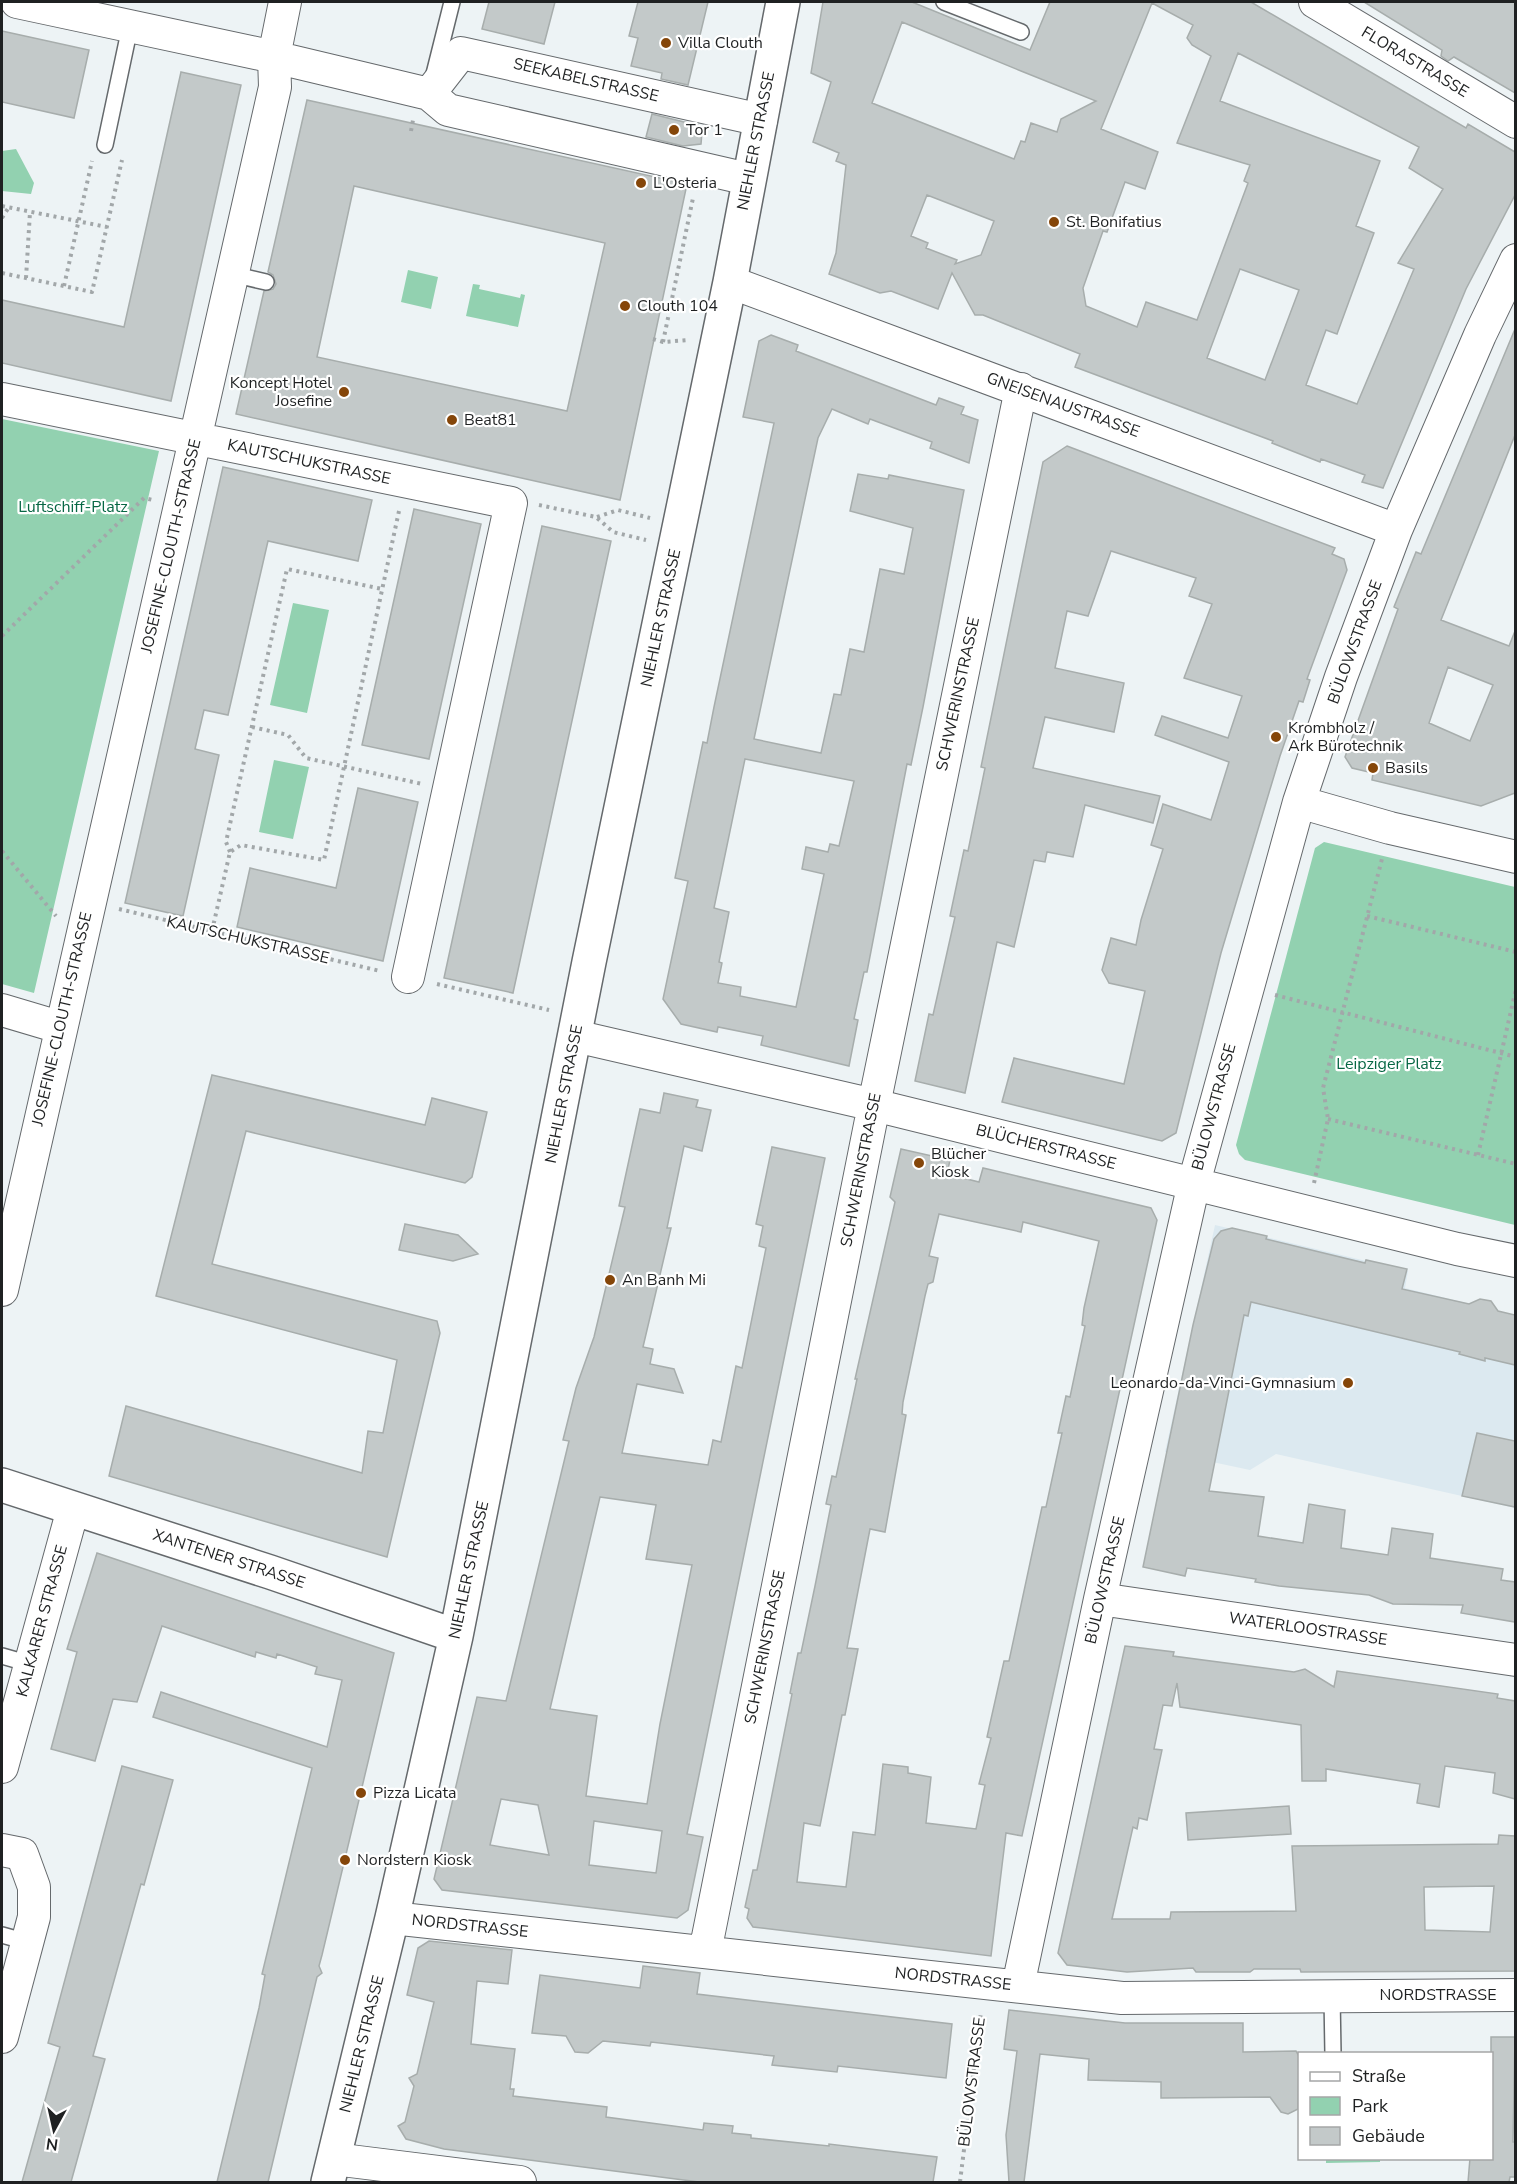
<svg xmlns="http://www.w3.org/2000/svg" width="1517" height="2184" viewBox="0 0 1517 2184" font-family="'Nunito Sans',sans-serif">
	<rect width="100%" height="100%" fill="#edf3f5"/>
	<path fill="#dce9f0" d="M1215 1225 1408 1271 1405 1288 1515 1315V1508L1276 1454 1250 1470 1165 1452Z"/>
	<path fill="#92d1b0" d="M16 149 34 183 31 194 2 191V151Z
		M408 270 438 277 431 309 401 302Z
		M473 284 480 285 479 289 520 298 521 294 525 295 518 327 466 316Z
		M2 419 159 451 34 993 2 984Z
		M293 603 329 610 307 713 270 705Z
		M274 760 309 767 293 839 259 832Z
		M1324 842 1515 887V1225L1245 1160 1239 1154 1236 1145 1315 848Z
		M1326 2159H1380V2162L1326 2163Z"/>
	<path fill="#c3c9c9" stroke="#a7adac" stroke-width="1.5" fill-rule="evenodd" d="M489 2H555L544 44 482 29Z
		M638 2H708L688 85 661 79 662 73 631 66 638 38 629 36Z
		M823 2H912L1030 50 1050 2H1251L1466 128 1468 124 1515 152V195L1466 289 1383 488 1362 482 1365 475 1321 459 1320 462 1272 443 1273 441 1075 367 1080 354 983 315H975L952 273 938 309 891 291 880 293 829 274 836 253 846 165 836 161 839 153 813 142 831 82 811 73ZM1152 3 1193 25 1187 38 1192 45 1211 56 1177 143 1250 165 1244 181 1248 183 1197 320 1146 302 1137 327 1086 306 1083 288 1103 231 1107 232 1125 182 1145 189 1158 152 1101 129ZM902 22 1021 71 1096 101 1061 119 1057 132 1031 123 1025 142 1021 141 1014 159 872 103ZM1238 53 1419 147 1409 168 1443 189 1398 263 1414 269 1357 404 1306 385 1326 330 1337 334 1374 233 1356 226 1380 161 1220 101ZM927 195 994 221 981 255 955 264 957 260 926 248 928 243 911 236ZM1240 269 1299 290 1265 380 1207 358Z
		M1364 2H1515V93L1454 57 1448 61 1441 56 1442 50Z
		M2 31 89 50 74 118 2 102Z
		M181 72 241 85 171 401 2 363V300L124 327Z
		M307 100 687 184 620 500 236 414 264 291 273 289 276 284 273 275 268 272ZM354 186 605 243 567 411 317 357Z
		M652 114 700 126 702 132 701 144 683 146 646 137Z
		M1515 329V435L1441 620 1509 646 1515 631V793L1481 806 1372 780 1373 773 1352 768 1345 757 1398 609 1394 607 1416 552 1421 554ZM1448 667 1493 685 1470 741 1429 723Z
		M771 335 798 345 796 351 936 405 939 398 964 407 961 414 978 420 969 463 930 448 932 442 870 419 868 424 832 409 818 438 754 739 821 753 834 694 841 695 850 649 864 652 880 569 904 574 913 528 850 511 858 474 888 479 889 475 964 490 923 707 911 765 907 764 867 972H864L854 1019 858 1020 849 1066 761 1045 763 1036 718 1027 717 1032 681 1024 663 999 688 881 675 878 703 742 707 743 714 707 774 423 743 417 759 341ZM745 759 854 781 839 846 830 844 828 852 806 847 802 869 824 874 796 1007 740 996 741 987 718 983 722 963 719 962 729 912 714 908Z
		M1067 446 1335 548 1332 554 1344 559 1347 570 1307 679 1310 680 1303 702 1299 701 1280 756 1221 953 1176 1133 1162 1141 1002 1102 1014 1058 1124 1084 1145 991 1109 983 1102 970 1111 938 1136 945 1141 920 1163 849 1151 845 1163 804 1211 820 1229 762 1155 735 1162 716 1228 738 1242 696 1184 678 1212 604 1189 596 1196 578 1111 551 1088 616 1067 611 1055 668 1124 683 1114 732 1045 717 1033 768 1160 796 1153 823 1085 805 1073 857 1047 852 1045 862 1034 860 1014 947 997 942 965 1093 915 1081 929 1014 933 1015 955 917 950 916 964 850 968 851 985 768 981 767 1043 462Z
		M223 467 372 500 358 561 268 541 228 715 204 710 195 749 219 755 183 916 125 903Z
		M414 509 481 524 429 759 362 745Z
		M542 526 611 541 513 993 444 978Z
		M358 788 418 802 383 961 237 927 250 868 336 888Z
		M212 1075 425 1125 432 1098 487 1112 472 1177 465 1183 246 1131 212 1264 437 1321 440 1333 387 1557 109 1476 126 1406 362 1473 368 1431 383 1433 397 1360 156 1296Z
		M664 1093 698 1100 696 1107 711 1110 702 1151 684 1146 667 1228H671L643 1347 653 1349 650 1364 674 1369 683 1393 637 1384 622 1453 708 1465 713 1440 721 1442 736 1366 742 1368 766 1248 759 1246 763 1226 756 1224 772 1147 825 1158 687 1834 703 1837 688 1910 677 1918 442 1890 434 1879 477 1697 506 1701 569 1441 563 1440 576 1388 594 1337 625 1207 619 1206 640 1109 660 1113ZM600 1497 656 1505 646 1559 692 1565 660 1724 647 1804 586 1796 597 1716 550 1709ZM501 1799 538 1805 549 1855 490 1845ZM594 1821 662 1831 656 1873 589 1865Z
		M901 1149 950 1160 947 1174 979 1182 983 1168 1151 1208 1157 1220 1022 1836 1006 1833 991 1956 753 1927 747 1918 749 1909 745 1907 753 1870H757L792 1694 790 1693 798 1653H801L815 1586 831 1505 826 1504 832 1476 836 1477 857 1379H855L895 1202 890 1197ZM939 1214 1021 1232 1023 1222 1099 1241 1084 1308 1082 1325 1085 1326 1070 1397 1066 1396 1058 1433H1062L1046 1507H1042L1009 1661H1004L987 1737 991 1738 979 1784 985 1785 976 1829 926 1823 931 1777 908 1773V1767L883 1764 875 1835 853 1832 846 1887 797 1882 804 1823 820 1826 842 1715H845L858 1649 847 1648 870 1529 885 1532 906 1415 902 1414 903 1402 925 1296 928 1284 933 1282 938 1258 929 1256Z
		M405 1224 458 1235 478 1254 453 1261 399 1250Z
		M1232 1228 1267 1236 1266 1239 1365 1263 1366 1260 1407 1269 1402 1289 1469 1304 1480 1299 1491 1301 1498 1311 1515 1315V1365L1485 1358V1361L1459 1354 1460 1352 1251 1302 1248 1316 1244 1315 1209 1491 1264 1497 1258 1536 1303 1543 1309 1504 1345 1510 1341 1548 1388 1555 1392 1528 1433 1534 1430 1558 1503 1569 1501 1580 1515 1582V1622L1461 1613 1463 1605 1393 1604 1369 1595 1279 1586 1255 1582 1256 1579 1187 1568 1185 1576 1143 1567 1193 1325 1214 1239 1221 1231Z
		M1477 1433 1515 1441V1507L1462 1496Z
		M97 1553 394 1653 322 1955 319 1966 322 1973 317 1977 268 2182H217L259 2008 265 1975 262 1974 312 1768 153 1717 161 1692 327 1747 342 1680 315 1674 317 1667 277 1654 276 1658 256 1652 255 1657 162 1626 137 1702 113 1699 95 1761 51 1749 77 1652 67 1649Z
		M1125 1646 1174 1652 1173 1656 1294 1672 1305 1669 1334 1687 1337 1671 1498 1694 1497 1698 1515 1701V1799L1493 1793 1495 1773 1445 1766 1439 1807 1417 1803 1420 1784 1326 1769V1781H1302L1301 1725 1180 1707 1177 1683 1172 1706 1163 1705 1154 1749 1162 1750 1147 1820 1139 1818 1137 1829 1133 1827 1112 1919H1170L1171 1912 1296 1911 1292 1846 1498 1844 1499 1835 1515 1836V1971L1301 1972 1300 1969H1254L1250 1972H1196L1193 1968 1127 1972 1067 1965 1058 1953ZM1494 1886 1490 1932 1425 1930 1424 1887Z
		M122 1766 173 1780 144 1885 141 1884 93 2056 105 2059 71 2182H22L60 2047 48 2043Z
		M1289 1806 1291 1834 1188 1840 1186 1813Z
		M429 1941 512 1950 508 1984 477 1981 471 2044 515 2049 510 2089H514L513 2096 607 2107 606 2117 703 2130 704 2123 733 2126 732 2133 751 2135V2138L829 2146V2144L937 2157 933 2182H699L444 2149 406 2139 398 2126 405 2122 414 2086 409 2078 417 2074 434 2002 407 1995 418 1948Z
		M643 1966 700 1973 697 1994 952 2024 946 2078 838 2066 837 2072 772 2065 774 2056 651 2042 650 2046 603 2041 588 2053 575 2052 566 2036 532 2033 540 1975 640 1988Z
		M1009 2010 1125 2023H1243V2052L1296 2051 1299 2056 1298 2109 1288 2114 1281 2112 1270 2097 1161 2098V2082L1088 2080 1089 2059 1040 2054 1024 2182H1009L1006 2135 1017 2051 1004 2049Z
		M1491 2037H1515L1513 2142H1515V2177H1510L1509 2182H1468L1470 2158H1491Z"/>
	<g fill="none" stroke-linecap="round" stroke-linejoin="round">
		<g stroke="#65696c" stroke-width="18">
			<path id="service" d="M944 2 1021 32
				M434 74 452 2
				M105 145 130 27
				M232 274 266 282
				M2 1656 30 1664
				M2 1935 27 1942
				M1332 1996 1333 2054"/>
		</g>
		<g stroke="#65696c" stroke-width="34">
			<path id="minor" d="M17 2 274 57 429 94 448 110 748 179
				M1315 2 1516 122
				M429 94 461 53 761 120
				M730 282 1396 530
				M2 399 511 503 408 977
				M1299 802 1390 828 1516 857
				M2 1010 59 1027
				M575 1036 874 1105 1457 1249 1516 1261
				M2 1290 275 87 274 57 285 2
				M1100 1599 1516 1660
				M2 1767 73 1509
				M2 1850 22 1854 34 1887V1917L2 2037
				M392 1918 1122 1998 1516 1995
				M705 1952 874 1105 1021 389
				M1018 1986 1100 1599 1194 1183 1299 802 1341 677 1396 530 1480 335 1516 260
				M334 2159 520 2182"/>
		</g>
		<g stroke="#65696c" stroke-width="36">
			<path id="tertiary" d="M2 1485 270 1572 456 1636
				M328 2182 392 1918 456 1636 589 962 730 282 783 2"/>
		</g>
		<path stroke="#a2a7a9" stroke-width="4" stroke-dasharray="3 4.5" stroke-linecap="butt" d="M411 131 413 120
			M2 206 107 227
			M2 218 9 207
			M2 273 92 292 122 160
			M26 278 30 212
			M64 286 92 161
			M653 339 663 342 688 340
			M663 342 693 198
			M539 505 596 517 613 532 646 540
			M597 517 618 510 650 518
			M2 636 144 498 153 500
			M252 727 288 735 306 758 422 784
			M2 851 56 916
			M230 852 226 842 287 569 382 589
			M119 909 380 971
			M1367 916 1516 952
			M212 931 230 852 241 845 324 860 399 511
			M437 984 549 1010
			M1275 995 1516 1057
			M1328 1119 1516 1164
			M1478 1155 1516 989
			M1314 1183 1328 1119 1323 1088 1383 855
			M960 2182 981 2012"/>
		<use href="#service" stroke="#fff" stroke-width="15"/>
		<use href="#minor" stroke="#fff" stroke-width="32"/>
		<use href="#tertiary" stroke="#fff" stroke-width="33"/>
	</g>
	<g fill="#854609" stroke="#fff" stroke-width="2">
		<circle cx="666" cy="43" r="6"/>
		<circle cx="674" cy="130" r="6"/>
		<circle cx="641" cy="183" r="6"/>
		<circle cx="1054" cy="222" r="6"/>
		<circle cx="625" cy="306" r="6"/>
		<circle cx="344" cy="392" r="6"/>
		<circle cx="452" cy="420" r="6"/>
		<circle cx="1276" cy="737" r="6"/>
		<circle cx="1373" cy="768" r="6"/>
		<circle cx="919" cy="1163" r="6"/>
		<circle cx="610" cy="1280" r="6"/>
		<circle cx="1348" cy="1383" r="6"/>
		<circle cx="361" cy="1793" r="6"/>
		<circle cx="345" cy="1860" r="6"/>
	</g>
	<g text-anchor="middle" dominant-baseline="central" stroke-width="4.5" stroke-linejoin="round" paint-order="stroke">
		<g font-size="16" fill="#1f2122" stroke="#fff" text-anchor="start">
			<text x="678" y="43">Villa Clouth</text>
			<text x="686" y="130">Tor 1</text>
			<text x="653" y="183">L'Osteria</text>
			<text x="1066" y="222">St. Bonifatius</text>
			<text x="637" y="306">Clouth 104</text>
			<text x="332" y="383" text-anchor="end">Koncept Hotel<tspan x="332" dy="18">Josefine</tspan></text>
			<text x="464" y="420">Beat81</text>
			<text x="1288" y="728">Krombholz /<tspan x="1288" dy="18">Ark Bürotechnik</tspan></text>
			<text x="1385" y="768">Basils</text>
			<text x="931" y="1154">Blücher<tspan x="931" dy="18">Kiosk</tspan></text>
			<text x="622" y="1280">An Banh Mi</text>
			<text x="1336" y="1383" text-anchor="end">Leonardo-da-Vinci-Gymnasium</text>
			<text x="373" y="1793">Pizza Licata</text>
			<text x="357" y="1860">Nordstern Kiosk</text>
		</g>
		<g font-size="16" fill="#1f2122" stroke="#fff">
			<text transform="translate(1415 62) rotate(31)">FLORASTRASSE</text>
			<text transform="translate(586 80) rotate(13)">SEEKABELSTRASSE</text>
			<text transform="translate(756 141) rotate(-79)">NIEHLER STRASSE</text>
			<text transform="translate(1063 405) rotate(20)">GNEISENAUSTRASSE</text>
			<text transform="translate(309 462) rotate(12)">KAUTSCHUKSTRASSE</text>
			<text transform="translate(171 546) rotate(-77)">JOSEFINE-CLOUTH-STRASSE</text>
			<text transform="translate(661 618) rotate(-78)">NIEHLER STRASSE</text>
			<text transform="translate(1355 642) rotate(-70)">BÜLOWSTRASSE</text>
			<text transform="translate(958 694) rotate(-78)">SCHWERINSTRASSE</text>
			<text transform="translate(248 940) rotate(13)">KAUTSCHUKSTRASSE</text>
			<text transform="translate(62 1019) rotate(-77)">JOSEFINE-CLOUTH-STRASSE</text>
			<text transform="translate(564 1094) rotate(-79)">NIEHLER STRASSE</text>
			<text transform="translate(1214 1107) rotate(-75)">BÜLOWSTRASSE</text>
			<text transform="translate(1046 1147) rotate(14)">BLÜCHERSTRASSE</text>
			<text transform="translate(861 1170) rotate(-79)">SCHWERINSTRASSE</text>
			<text transform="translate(229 1559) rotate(18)">XANTENER STRASSE</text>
			<text transform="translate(469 1570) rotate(-78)">NIEHLER STRASSE</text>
			<text transform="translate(1105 1580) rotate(-77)">BÜLOWSTRASSE</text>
			<text transform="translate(42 1621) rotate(-75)">KALKARER STRASSE</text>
			<text transform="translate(1308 1629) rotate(8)">WATERLOOSTRASSE</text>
			<text transform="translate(765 1647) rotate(-79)">SCHWERINSTRASSE</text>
			<text transform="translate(470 1926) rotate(6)">NORDSTRASSE</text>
			<text transform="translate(953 1979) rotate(6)">NORDSTRASSE</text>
			<text x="1438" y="1995">NORDSTRASSE</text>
			<text transform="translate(362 2044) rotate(-76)">NIEHLER STRASSE</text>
			<text transform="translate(972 2082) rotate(-83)">BÜLOWSTRASSE</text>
		</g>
		<g font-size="16" fill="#076744" stroke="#fff">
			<text x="73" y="507">Luftschiff-Platz</text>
			<text x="1389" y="1064">Leipziger Platz</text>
		</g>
	</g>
	<rect width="1517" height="2184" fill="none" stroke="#1f2122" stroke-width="6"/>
	<rect x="1298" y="2052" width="195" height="108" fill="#ffffff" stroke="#a5a6a7" stroke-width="1.5"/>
	<rect x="1310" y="2072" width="30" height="9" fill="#ffffff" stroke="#a5a6a7" stroke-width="1.5"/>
	<text x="1352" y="2082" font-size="18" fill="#1f2122">Straße</text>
	<rect x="1310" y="2097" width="30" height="18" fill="#92d1b0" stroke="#a5a6a7" stroke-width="1.5"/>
	<text x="1352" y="2112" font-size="18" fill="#1f2122">Park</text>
	<rect x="1310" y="2127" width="30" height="18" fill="#c3c9c9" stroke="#a5a6a7" stroke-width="1.5"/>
	<text x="1352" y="2142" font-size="18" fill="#1f2122">Gebäude</text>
	<g transform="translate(54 2130) rotate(188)" stroke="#ffffff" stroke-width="4.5" paint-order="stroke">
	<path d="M0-4.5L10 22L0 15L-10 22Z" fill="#1f2122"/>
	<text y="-9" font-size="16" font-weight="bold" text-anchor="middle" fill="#1f2122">N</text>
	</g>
</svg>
